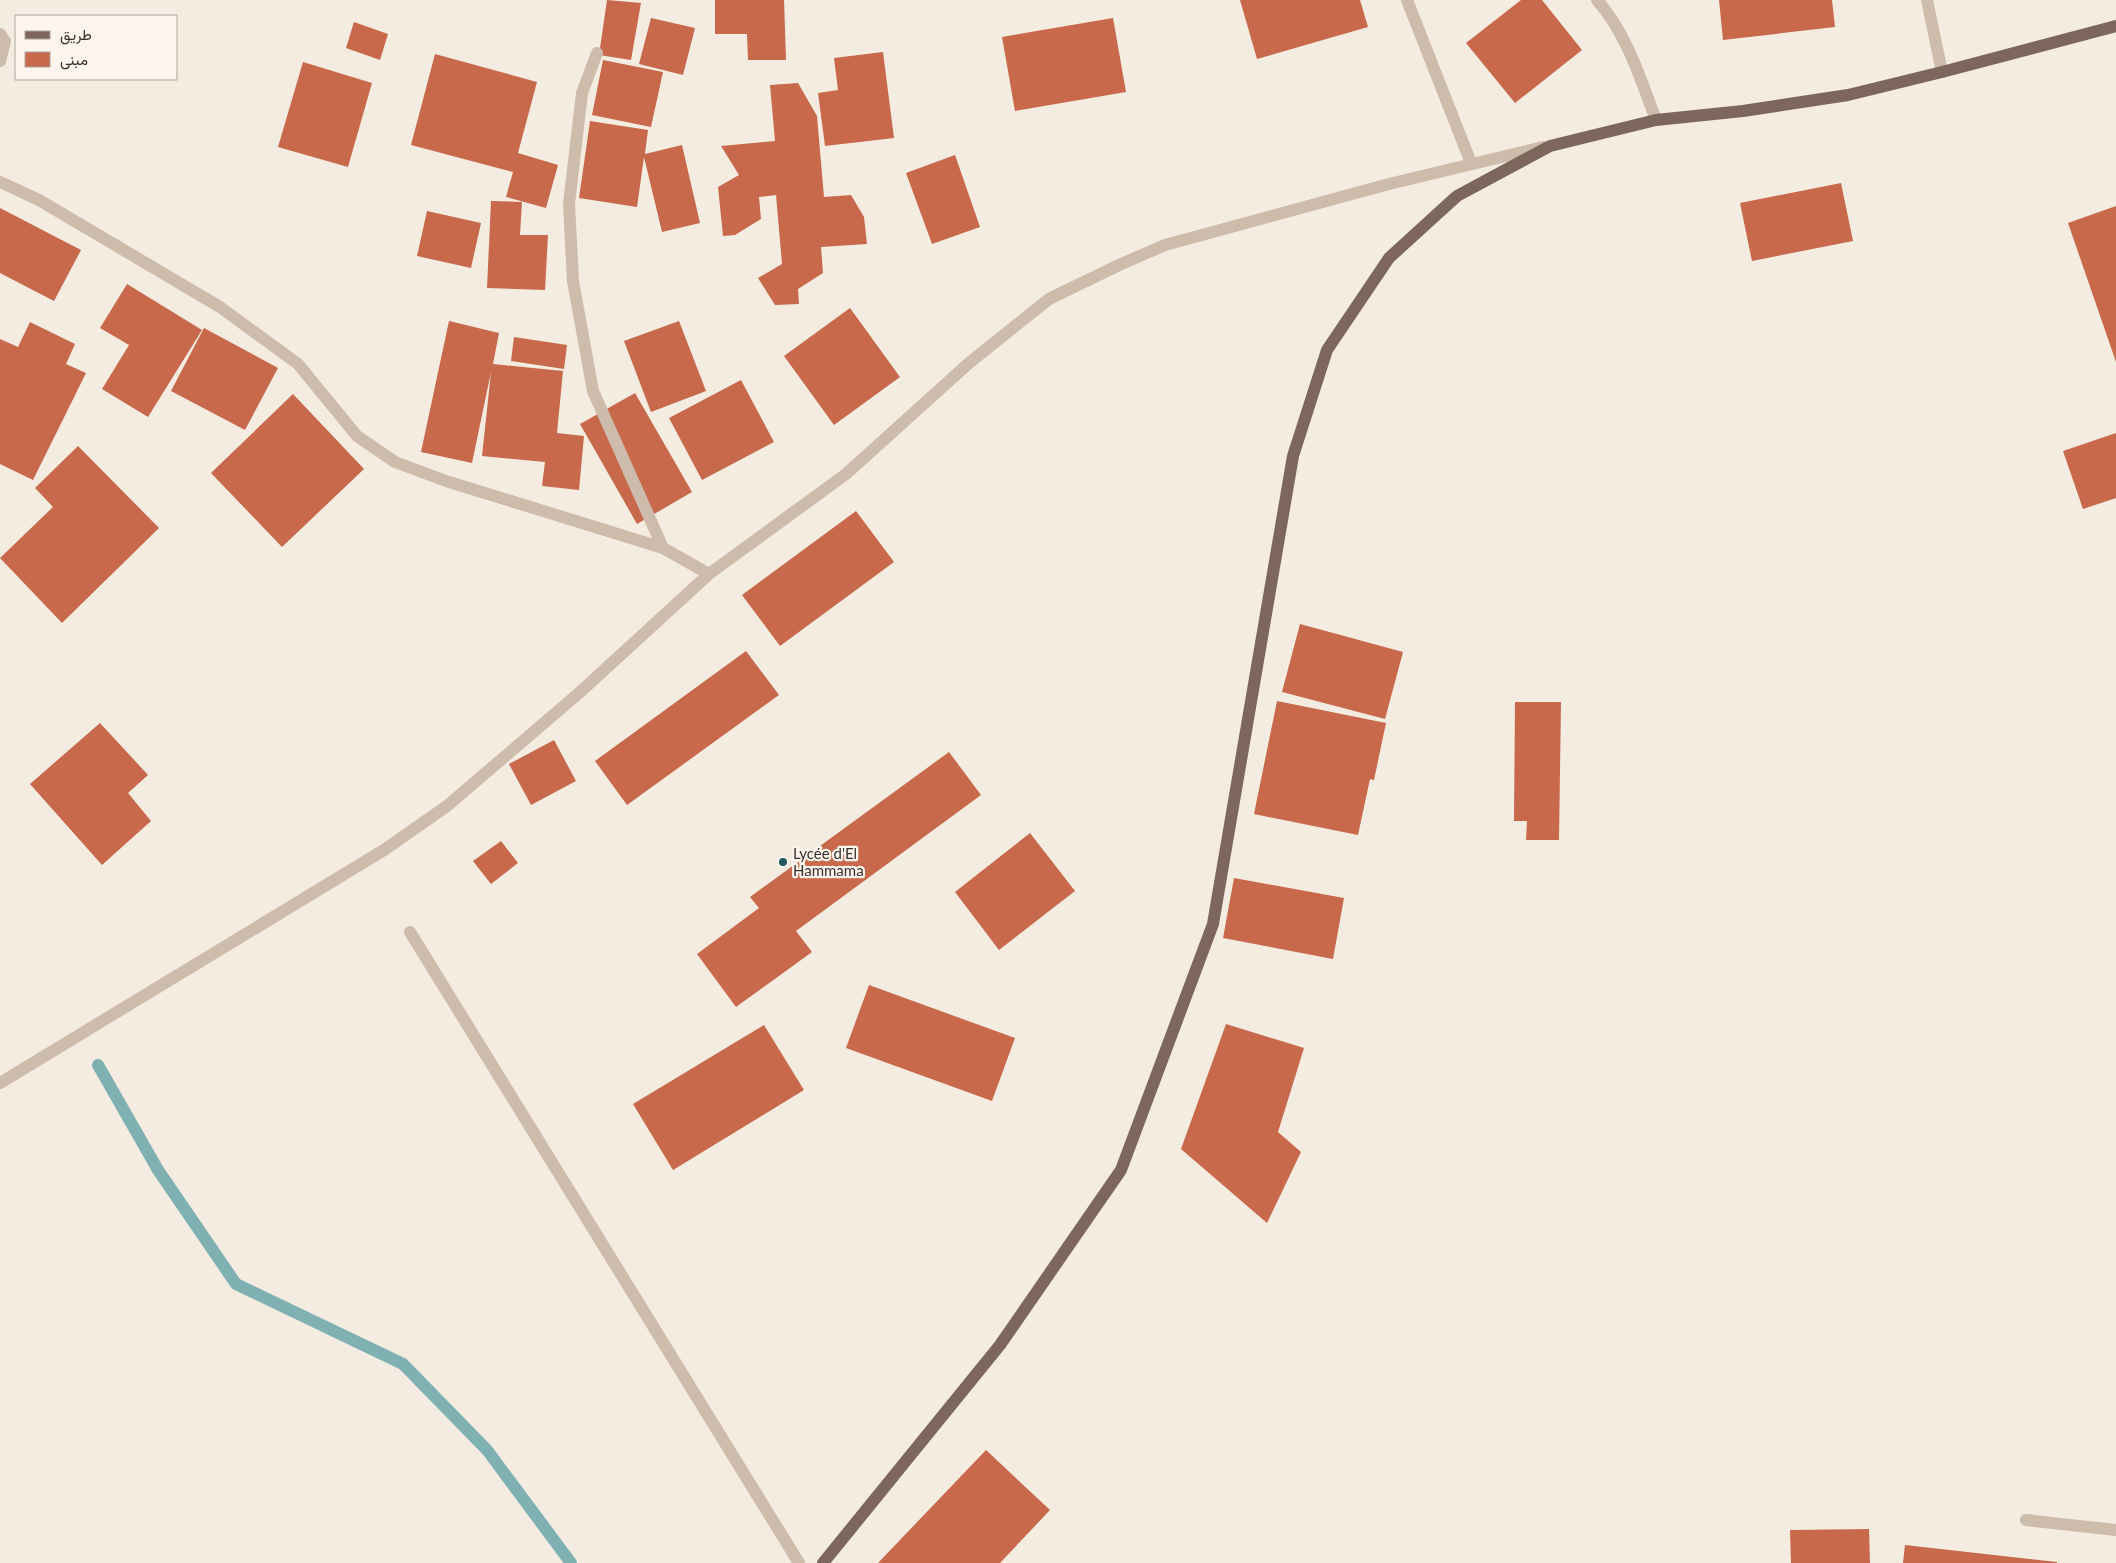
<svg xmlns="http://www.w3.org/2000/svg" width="2116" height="1563" viewBox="0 0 2116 1563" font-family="Lato,Vazirmatn,sans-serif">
	<rect width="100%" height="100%" fill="#f4ebe1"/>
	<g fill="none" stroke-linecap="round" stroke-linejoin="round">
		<path stroke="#7fb0b2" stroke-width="12" d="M98 1065 158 1170 236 1284 403 1364 487 1450 571 1563"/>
	</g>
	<path fill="#c8694b" d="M607 0 641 3 631 60 599 55Z
		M715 0H784L786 60H748L747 34H715Z
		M1240 0H1360L1368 27 1257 59Z
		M1521 0H1542L1582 50 1515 103 1466 43Z
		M1719 0H1832L1835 27 1723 40Z
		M651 18 695 28 683 75 639 64Z
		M1113 18 1126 92 1015 111 1002 37Z
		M354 22 388 34 380 60 346 48Z
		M883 52 894 138 825 146 818 93 838 90 834 58Z
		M435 54 537 82 518 153 558 165 546 208 506 197 513 172 411 145Z
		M603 60 663 72 651 127 592 115Z
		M303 62 372 83 348 167 278 147Z
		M798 83 817 116 824 197 851 195 864 217 867 244 821 247 823 273 798 289 799 304 775 305 758 278 782 264 776 195 759 197 761 219 735 235 723 236 718 187 739 175 721 146 775 141 770 85Z
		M590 121 648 130 645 154 682 145 700 223 662 232 644 157 637 207 579 198Z
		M955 155 980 227 932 244 906 173Z
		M1841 183 1853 241 1752 261 1740 203Z
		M491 201 522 202 520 235H548L545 290 487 288Z
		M2116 206V362L2068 223Z
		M0 208 81 250 54 301 0 273Z
		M427 211 481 223 471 268 417 256Z
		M127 284 202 330 148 417 102 389 129 345 100 328Z
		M850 308 900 377 834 425 784 356Z
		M449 321 499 333 493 364 563 371 557 433 584 436 579 490 542 486 545 462 482 456 491 372 472 463 421 452Z
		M679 321 706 391 651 412 624 341Z
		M30 322 75 344 66 364 86 373 33 480 0 464V339L18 347Z
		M204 328 278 368 245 430 171 391Z
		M514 337 567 345 564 369 511 361Z
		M741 380 774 442 702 480 669 418Z
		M635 393 692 492 637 524 580 424Z
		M293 394 364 469 282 547 211 473Z
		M2116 433V498L2083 509 2063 451Z
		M78 446 159 528 62 623 0 558 53 507 35 488Z
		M856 511 894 562 780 646 742 595Z
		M1300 624 1403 652 1385 719 1282 692Z
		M746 651 779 695 627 805 595 761Z
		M1277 701 1386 723 1374 780 1370 779 1358 835 1254 814Z
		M1515 702H1561L1559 840H1526L1527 821H1514Z
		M100 723 148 775 128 793 151 821 102 865 30 784Z
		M554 740 576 781 531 805 509 764Z
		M949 752 981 795 796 931 812 952 736 1007 697 954 759 908 750 897Z
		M1030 833 1075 891 999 950 955 892Z
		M501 841 518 863 491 884 473 861Z
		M1234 878 1344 898 1333 959 1223 938Z
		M869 985 1015 1038 992 1101 846 1048Z
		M1226 1024 1304 1048 1278 1132 1301 1152 1267 1223 1181 1149Z
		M764 1025 804 1090 673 1170 633 1104Z
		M986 1450 1050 1510 1000 1563H878Z
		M1869 1529 1870 1563H1791L1790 1530Z
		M1905 1545 2057 1562V1563H1903Z"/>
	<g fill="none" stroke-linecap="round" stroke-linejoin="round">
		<path stroke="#cdbbac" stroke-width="12" d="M1407 0 1471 163
			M1597 0C1627 34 1640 78 1656 120
			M1927 0 1942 72
			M0 34 5 41 0 61
			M597 53 582 93 569 204 573 281 593 391 663 548
			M0 182 39 200 220 307 298 364 357 436 395 462 446 481 663 548 709 574
			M410 932 799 1563
			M0 1083 384 850 447 806 579 693 709 574 846 474 969 363 1049 299 1119 265 1165 245 1389 184 1543 147
			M2026 1520 2116 1530"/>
		<path stroke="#7d675c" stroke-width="12" d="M823 1563 1000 1345 1121 1170 1213 924 1293 456 1327 350 1389 258 1457 196 1550 146 1656 120 1743 111 1848 95 1942 72 2116 26"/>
	</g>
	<circle fill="#1f5a5e" stroke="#fbf5ee" stroke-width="2" cx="783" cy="862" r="5"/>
	<g text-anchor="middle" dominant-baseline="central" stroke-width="4.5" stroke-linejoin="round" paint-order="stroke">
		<g font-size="15" fill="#3b302b" stroke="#fbf5ee" text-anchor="start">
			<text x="793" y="853">Lycée d'El<tspan x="793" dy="17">Hammama</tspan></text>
		</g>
	</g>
	<rect x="15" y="15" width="162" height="65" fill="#fbf5ee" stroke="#aea6a0"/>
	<rect x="25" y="31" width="25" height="8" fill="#7d675c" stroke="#aea6a0"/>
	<text x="60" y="40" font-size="15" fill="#3b302b">طريق</text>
	<rect x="25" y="52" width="25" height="15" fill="#c8694b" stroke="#aea6a0"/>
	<text x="60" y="65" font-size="15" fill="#3b302b">مبنى</text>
</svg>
